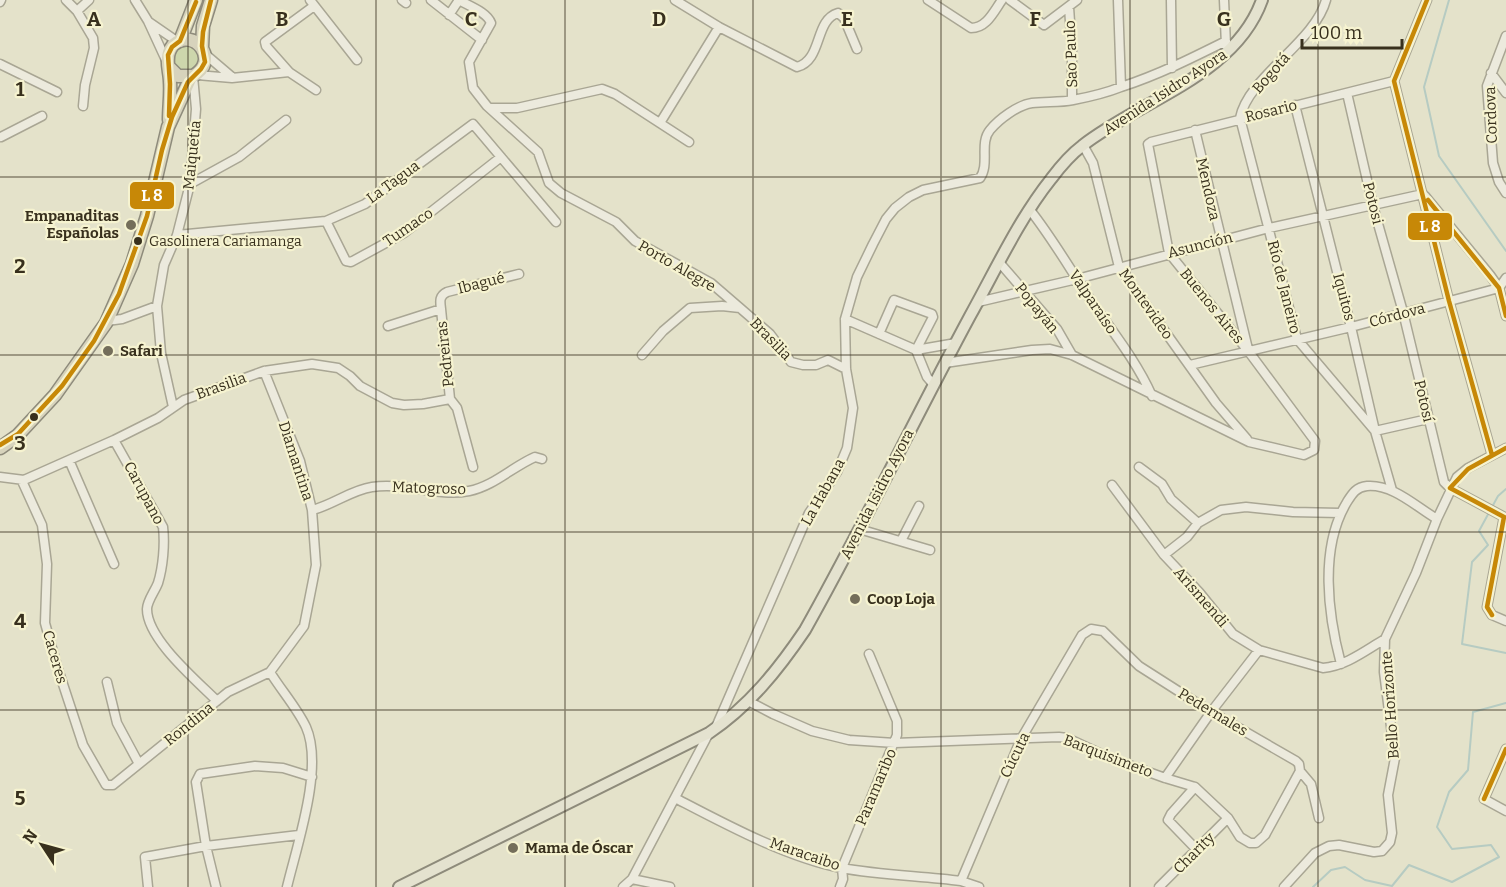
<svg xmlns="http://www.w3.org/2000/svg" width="1506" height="887" viewBox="0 0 1506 887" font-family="Bitter,serif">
	<rect width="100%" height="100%" fill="#e4e2ca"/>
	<path fill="#cdd6ac" d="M183 45 197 46 201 67 183 72C172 64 171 54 183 45Z"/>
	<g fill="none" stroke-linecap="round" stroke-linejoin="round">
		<path stroke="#b6cbc2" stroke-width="2" d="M1449 0 1424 87 1439 156 1506 251
			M1506 489 1498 496 1479 531 1488 545 1472 562 1462 644 1506 653
			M1313 887 1331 870 1345 867 1365 880 1392 886 1409 865 1452 882 1499 857 1491 845 1452 849 1437 827 1449 792 1468 770 1473 712 1506 703"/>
		<g stroke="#a9a694" stroke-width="11">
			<path id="minor" d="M66 0 77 11 93 38 94 48 85 85 83 106
				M135 0 148 21 166 60
				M310 0 357 60
				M402 0 406 3
				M431 0 482 40
				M459 0C469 6 487 12 491 23L469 62 473 88 487 106 538 152 549 183 561 193 616 222 635 241 711 283 740 308
				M675 0 719 27 797 67C823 60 814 20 838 13L844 18 857 49
				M928 0 971 28C987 28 994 11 1002 0
				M1010 0 1044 25 1077 0
				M1118 0 1121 87
				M1171 0 1172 68
				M1224 0 1226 45
				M1326 0C1315 42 1248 77 1240 118L1297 339 1375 431
				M1427 0 1394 81 1449 301 1492 455
				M0 2 1 0
				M314 6 265 42 266 46 289 72 316 90
				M1069 7 1072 51V100
				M77 11 89 0
				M449 15 459 0
				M149 22 178 42
				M1506 36 1487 86 1493 163 1499 182 1506 193
				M205 54 232 77
				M0 64 57 92
				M1491 73 1506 93
				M197 75 232 78 289 72
				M1347 93 1373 206 1403 312 1444 482 1450 488 1506 518
				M1295 105 1351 327 1375 431 1392 490
				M490 108H517L602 89 615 94 689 142
				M660 123 719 27
				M1195 130 1248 349
				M1 137 42 116
				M1083 145 1093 163 1119 267 1216 403 1247 439
				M190 184 239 157 286 120
				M1425 196 1490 275 1499 288 1506 316
				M1030 210C1053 239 1071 271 1092 302 1113 332 1137 362 1152 396
				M326 221 346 261 351 262 404 233 501 157
				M177 235 326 221 365 204 473 124 556 222
				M999 262 1057 329 1072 355
				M978 302 1077 279 1269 228 1423 194
				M441 309 450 399
				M845 319 916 350 927 377 933 384
				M107 321 122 319 157 306
				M388 326 441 309C440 301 439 296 447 292L519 274
				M879 334 894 300 932 314 933 317 916 350
				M916 350 956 343
				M642 355 663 331 690 308 722 306 740 308 770 334 791 362 803 365H816L828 360 846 369
				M945 363 1032 350 1050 349 1072 355 1249 442 1304 455 1314 450 1315 441 1249 352 1169 253 1148 144 1151 142 1394 81
				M1190 365 1351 327 1499 288 1506 278
				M264 371 300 461 312 510 316 565 304 626 270 672C281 690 297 708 306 727 324 767 297 845 287 887
				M450 399 457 408 473 467
				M173 407 161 353 157 306 164 265 177 235 190 184 196 109 193 76
				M1375 431 1428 419
				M114 440 163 527C165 544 163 567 158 583 155 591 147 601 147 609 147 639 196 680 217 701
				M69 460 114 564
				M1139 467 1162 484 1171 499 1198 523
				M0 477 24 480 114 440 158 418 184 400 264 371 312 364 338 368 350 376 360 386 392 403 404 405 423 404 450 399
				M22 481 42 525 47 564 45 623 57 666 83 745 106 785H113L228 692 270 672
				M1112 485 1164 555 1199 592 1233 634 1259 650 1323 668C1346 666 1366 650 1385 639
				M312 510C333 505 351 490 372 487 405 482 437 497 469 491 494 486 512 467 535 457L542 459
				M1504 517 1487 607 1492 615 1506 621
				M859 529 930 550
				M901 541 919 506
				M1164 555 1187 537 1198 523 1221 510 1246 507 1293 512 1340 513
				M1341 664C1328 615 1319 548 1347 502 1352 494 1356 487 1367 486 1393 484 1415 506 1437 519
				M107 682 117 723 139 764
				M748 701 773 714 812 731 849 740 895 743 1059 737 1067 738 1110 758 1165 778 1195 787 1228 818 1240 837 1250 843H1256L1265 835 1300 771
				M716 727 809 513 837 472 847 448 853 408 846 369 845 319 857 277 873 244 886 219 895 208 909 197 923 190 980 178C990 164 979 143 990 130 999 119 1018 105 1032 103 1045 101 1059 103 1073 100 1089 97 1106 93 1121 87 1158 75 1192 58 1226 41
				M1506 749 1484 799 1506 811
				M1165 778 1211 712 1259 650
				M1195 787 1171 814 1168 820 1196 849
				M675 798C725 824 786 857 841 868 880 875 921 876 961 881L979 887
				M632 879 670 887
				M961 881 1021 739 1082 635 1091 629 1103 631 1139 666 1211 712 1296 761 1299 764 1300 771 1311 784 1319 818
				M148 887 145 857 206 846 299 835
				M216 887 206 846 196 782 200 774 255 766 283 768 312 777
				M623 887 632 879 709 733
				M840 887 843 879 842 868 897 735V721L869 654
				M1159 887 1228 818
				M1284 887 1315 853 1329 846 1339 845 1374 852 1382 851 1390 842 1392 833 1388 795 1395 758 1384 672 1385 639 1416 573 1437 519 1457 477 1468 468 1506 448"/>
		</g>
		<g stroke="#8e8b7b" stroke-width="14">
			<path id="major" d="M399 887 709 733C749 706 778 670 805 630 863 527 914 420 970 316 995 271 1019 219 1051 179 1060 167 1070 155 1082 146 1140 100 1235 76 1262 0"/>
		</g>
		<g stroke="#8e8b7b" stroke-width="15">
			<path id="highway" d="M180 41 196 0
				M202 48 203 26 211 0
				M169 120C169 107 171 94 170 82 170 74 167 66 168 58 168 53 170 49 173 45 194 26 221 61 193 76H178L169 67
				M0 448 17 436 55 395 106 323 132 264 147 216 168 127 191 77"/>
		</g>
		<use href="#minor" stroke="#eceadd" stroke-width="8"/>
		<use href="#major" stroke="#e4e2cf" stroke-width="10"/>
		<use href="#highway" stroke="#d7d3bc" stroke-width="12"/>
		<g stroke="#f6f3d0" stroke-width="9">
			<path id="bus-1" d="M1427 0 1394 81 1449 301 1492 455
				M169 116 170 84 168 55 172 47 180 41 196 2
				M1428 200 1499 288 1506 316
				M0 445 18 434 62 386 94 341 119 294 147 216 162 150 172 117 188 82 201 69 205 62 202 46 203 32 211 0
				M1450 488 1468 469 1506 448
				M1450 488 1504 517
				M1492 615 1487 607 1504 517
				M1484 799 1506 749"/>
		</g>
		<use href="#bus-1" stroke="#c78807" stroke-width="4.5"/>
	</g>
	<path fill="none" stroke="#38301d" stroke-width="1.5" stroke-opacity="0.55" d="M188 0V887M376 0V887M565 0V887M753 0V887M941 0V887M1130 0V887M1318 0V887M0 177H1506M0 355H1506M0 532H1506M0 710H1506"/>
	<g fill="#746e5a" stroke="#f6f3d0" stroke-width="2">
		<circle cx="131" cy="225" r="6"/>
		<circle cx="108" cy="351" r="6"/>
		<circle cx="855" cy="599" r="6"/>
		<circle cx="513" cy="848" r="6"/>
	</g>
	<g fill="#38301d" stroke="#f6f3d0" stroke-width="2">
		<circle cx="138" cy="241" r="5"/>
		<circle cx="34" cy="417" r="5"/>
	</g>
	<g text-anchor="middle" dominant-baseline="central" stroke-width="4.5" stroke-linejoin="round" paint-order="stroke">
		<g font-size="14" fill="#38301d" stroke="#f6f3d0" text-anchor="start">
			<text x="149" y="241">Gasolinera Cariamanga</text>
		</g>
		<g font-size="15" fill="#38301d" stroke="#f6f3d0">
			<text transform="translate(1071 54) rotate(-92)">Sao Paulo</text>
			<text transform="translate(1271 73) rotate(-49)">Bogotá</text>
			<text transform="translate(1165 92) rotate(-33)">Avenida Isidro Ayora</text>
			<text transform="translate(1271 111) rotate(-14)">Rosario</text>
			<text transform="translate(1491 115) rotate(-92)">Cordova</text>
			<text transform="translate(192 155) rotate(-84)">Maiquetía</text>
			<text transform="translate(393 182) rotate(-36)">La Tagua</text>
			<text transform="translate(1208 189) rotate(77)">Mendoza</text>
			<text transform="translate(1373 203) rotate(76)">Potosi</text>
			<text transform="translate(408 227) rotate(-34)">Tumaco</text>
			<text transform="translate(1200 245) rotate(-14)">Asunción</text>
			<text transform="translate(677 266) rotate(30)">Porto Alegre</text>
			<text transform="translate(481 283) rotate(-14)">Ibagué</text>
			<text transform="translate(1284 287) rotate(76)">Río de Janeiro</text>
			<text transform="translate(1344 297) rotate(75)">Iquitos</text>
			<text transform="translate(1093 302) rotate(56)">Valparaíso</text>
			<text transform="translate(1146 304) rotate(55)">Montevideo</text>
			<text transform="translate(1212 306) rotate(51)">Buenos Aires</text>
			<text transform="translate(1037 308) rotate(51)">Popayán</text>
			<text transform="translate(1397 315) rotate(-15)">Córdova</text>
			<text transform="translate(771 339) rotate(46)">Brasilia</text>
			<text transform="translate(445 354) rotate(-96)">Pedreiras</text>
			<text transform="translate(221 386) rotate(-20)">Brasilia</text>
			<text transform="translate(1424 401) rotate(77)">Potosí</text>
			<text transform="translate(296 461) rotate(72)">Diamantina</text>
			<text transform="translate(429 488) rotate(2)">Matogroso</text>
			<text transform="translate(823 492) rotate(-61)">La Habana</text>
			<text transform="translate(144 493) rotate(62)">Carupano</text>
			<text transform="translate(877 494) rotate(-63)">Avenida Isidro Ayora</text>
			<text transform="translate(1201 597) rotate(49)">Arismendi</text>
			<text transform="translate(55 657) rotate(74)">Caceres</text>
			<text transform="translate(1390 705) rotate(-94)">Bello Horizonte</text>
			<text transform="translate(1213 712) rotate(31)">Pedernales</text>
			<text transform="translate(189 724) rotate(-39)">Rondina</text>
			<text transform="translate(1015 755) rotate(-64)">Cúcuta</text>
			<text transform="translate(1108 756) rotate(21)">Barquisimeto</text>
			<text transform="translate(876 787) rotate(-67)">Paramaribo</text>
			<text transform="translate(1194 853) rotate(-45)">Charity</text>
			<text transform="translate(805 854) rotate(19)">Maracaibo</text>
		</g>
		<g font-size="15" font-weight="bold" fill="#38301d" stroke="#f6f3d0" text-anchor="start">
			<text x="119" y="216" text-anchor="end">Empanaditas<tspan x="119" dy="17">Españolas</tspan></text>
			<text x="120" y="351">Safari</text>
			<text x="867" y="599">Coop Loja</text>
			<text x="525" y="848">Mama de Óscar</text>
		</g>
	</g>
	<g font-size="20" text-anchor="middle" font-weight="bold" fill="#38301d" stroke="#f6f3d0" stroke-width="4.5" stroke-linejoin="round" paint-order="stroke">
		<text x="94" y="26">A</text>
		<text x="282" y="26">B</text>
		<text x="471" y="26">C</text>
		<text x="659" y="26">D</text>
		<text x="847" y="26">E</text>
		<text x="1035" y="26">F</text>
		<text x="1224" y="26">G</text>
		<text x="20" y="96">1</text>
		<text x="20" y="273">2</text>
		<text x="20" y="450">3</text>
		<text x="20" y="628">4</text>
		<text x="20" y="805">5</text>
	</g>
	<g stroke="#f6f3d0" stroke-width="2">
		<rect x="129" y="181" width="46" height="29" rx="6" fill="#c78807"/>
		<rect x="1407" y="212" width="46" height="29" rx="6" fill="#c78807"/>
	</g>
	<g font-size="16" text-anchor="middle" font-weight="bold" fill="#fff">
		<text x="152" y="201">L 8</text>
		<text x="1430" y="232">L 8</text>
	</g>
	<g transform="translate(42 845) rotate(306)" stroke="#f6f3d0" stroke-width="4.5" paint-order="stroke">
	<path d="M0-4.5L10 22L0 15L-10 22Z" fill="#38301d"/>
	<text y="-9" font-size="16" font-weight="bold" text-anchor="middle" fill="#38301d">N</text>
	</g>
	<path d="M1302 39v9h100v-9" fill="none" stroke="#38301d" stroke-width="3"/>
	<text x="1311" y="39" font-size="18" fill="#38301d" stroke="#f6f3d0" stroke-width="4.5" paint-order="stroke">100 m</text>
</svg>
